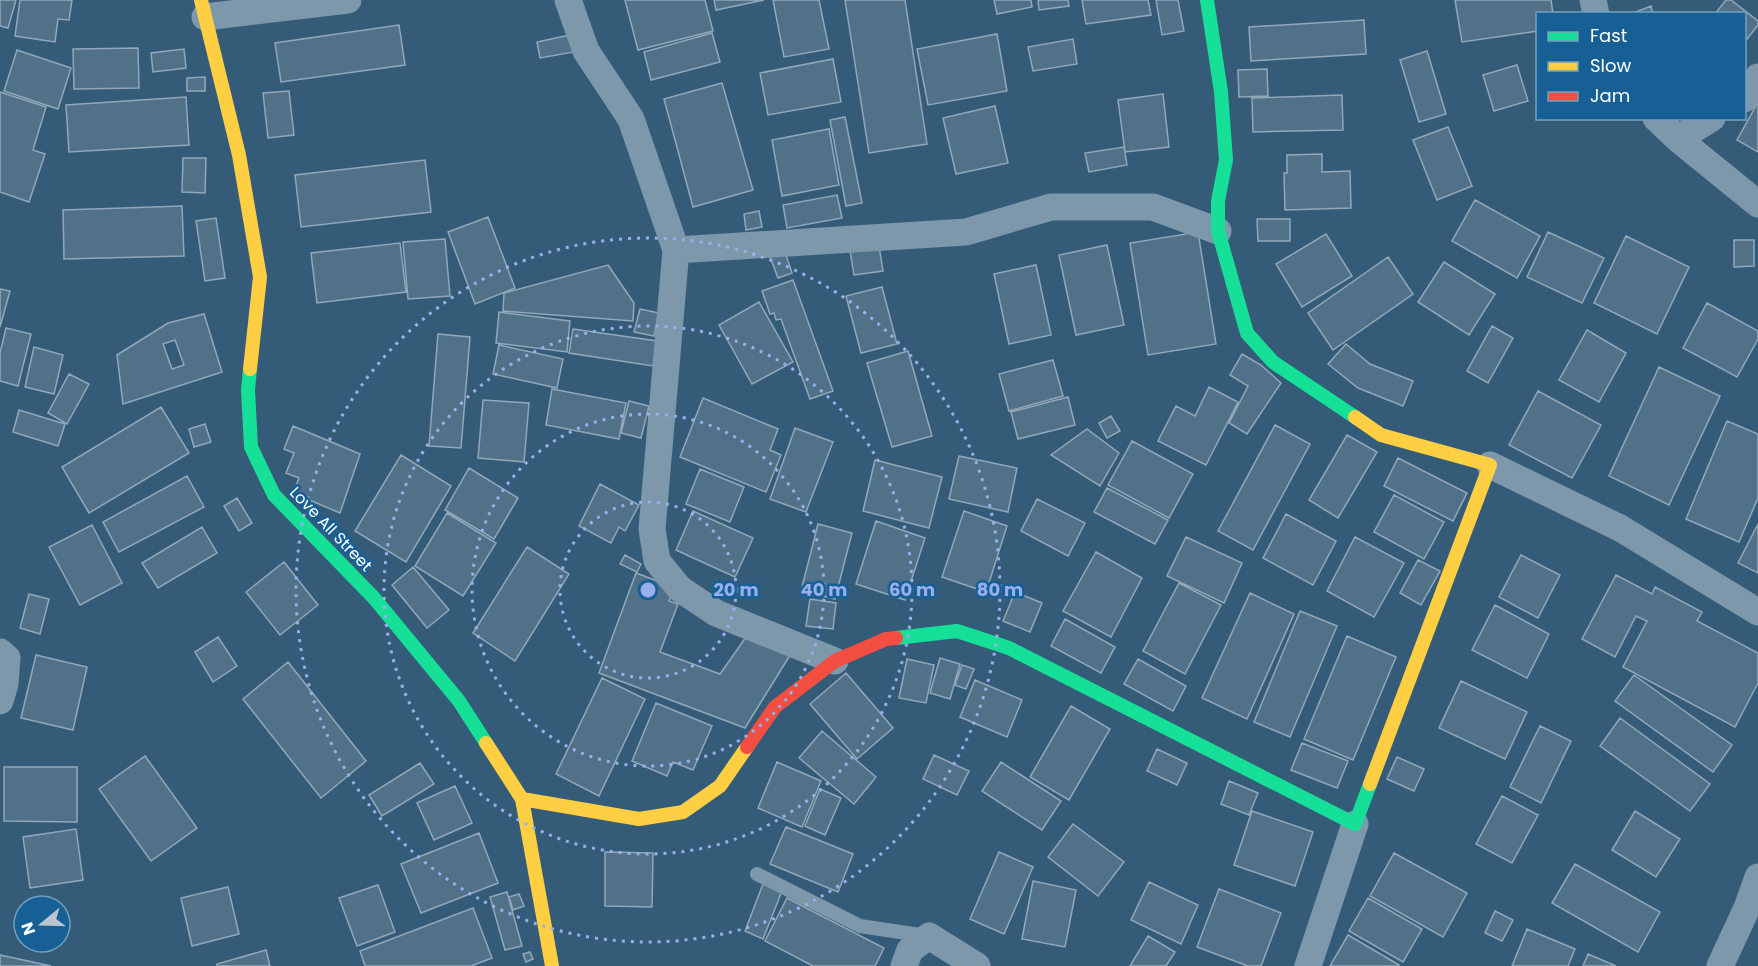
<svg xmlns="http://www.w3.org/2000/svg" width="1758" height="966" viewBox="0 0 1758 966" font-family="Poppins,sans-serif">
	<rect width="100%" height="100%" fill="#345c79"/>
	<path fill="#517188" stroke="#92a8b9" stroke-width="1.5" fill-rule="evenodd" d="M0 0H16L8 28 0 26Z
		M20 0H72L69 20 58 19 55 42 15 36Z
		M625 0H705L713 31 638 50Z
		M714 0H764L716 10Z
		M773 0H819L829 49 784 57Z
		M845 0H905L927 144 869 153Z
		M994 0H1031L1032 7 997 14Z
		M1038 0H1068L1069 6 1039 10Z
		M1082 0H1148L1151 15 1086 24Z
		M1156 0H1178L1184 31 1162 35Z
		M1455 0H1551L1553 14H1538V31L1462 42Z
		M1726 0H1731L1758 21V25L1744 43V14H1715Z
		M1651 6 1653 14H1631Z
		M1364 20 1366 54 1251 61 1249 27Z
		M399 25 405 65 281 82 275 43Z
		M712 33 720 62 651 80 644 52Z
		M997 34 1007 91 928 105 917 49Z
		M570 35 574 52 540 58 537 42Z
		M1073 39 1077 64 1033 71 1028 47Z
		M138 48 139 88 74 89 73 49Z
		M184 49 186 68 153 72 151 53Z
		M17 50 71 68 58 109 4 91Z
		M1427 51 1446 114 1419 122 1400 60Z
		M833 59 841 102 768 115 760 73Z
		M1517 65 1528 101 1494 111 1483 75Z
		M1267 69 1268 96 1239 97 1238 70Z
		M205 77V91H187V78Z
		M722 83 753 190 693 207 664 99Z
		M289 91 294 135 268 138 263 93Z
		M0 92 46 107 33 150 45 154 29 202 0 192Z
		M1163 94 1169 147 1125 152 1118 100Z
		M1342 95 1343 130 1253 132 1252 98Z
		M186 97 189 145 69 152 66 105Z
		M1758 102V152L1737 140Z
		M995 106 1008 163 956 174 943 118Z
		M845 117 862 203 846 206 830 120Z
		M1448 127 1472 186 1437 200 1413 140Z
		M829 129 839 185 782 196 772 140Z
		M1124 147 1127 165 1089 172 1085 153Z
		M1322 154V172L1350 171 1351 208 1285 210 1284 173H1287V155Z
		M183 158H206L205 193 182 192Z
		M425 160 431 212 301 227 295 175Z
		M837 195 842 218 787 228 783 205Z
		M1475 200 1540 236 1517 278 1452 241Z
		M182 206 184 256 64 259 63 210Z
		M759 211 762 227 746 230 744 214Z
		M488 217 515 288 475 304 448 232Z
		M216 218 225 278 205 281 196 221Z
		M1257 219H1290V241H1258Z
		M1198 232 1216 344 1148 355 1130 243Z
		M1548 232 1604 258 1582 303 1527 277Z
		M1326 234 1352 276 1302 307 1276 264Z
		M1626 236 1689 267 1657 334 1594 303Z
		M445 239 450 296 408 299 403 242Z
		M1734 240H1754V266L1734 267Z
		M400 243 406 292 317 303 311 253Z
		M1107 245 1124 325 1076 335 1059 255Z
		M879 246 883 271 854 275 850 250Z
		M784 249 792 273 778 278 769 254Z
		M1388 257 1413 294 1333 350 1308 313Z
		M1444 262 1495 294 1469 335 1418 302Z
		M608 265 634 303 633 321 503 311 504 293Z
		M1036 265 1051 335 1009 344 994 274Z
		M793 280 833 391 810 399 781 319 776 320 774 313 770 314 762 291Z
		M882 287 897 344 861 353 846 296Z
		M0 289 10 291 0 327Z
		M759 302 793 362 752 384 719 325Z
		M1707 303 1758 331V339L1737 377 1683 348Z
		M640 309 659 313 654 336 634 332Z
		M499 312 570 321 567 352 496 343Z
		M204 314 222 372 123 404 117 355 168 323ZM175 340 184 365 172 369 163 344Z
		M1492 326 1513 338 1488 383 1467 371Z
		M6 328 31 334 18 386 0 381V353Z
		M573 329 657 341 653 366 569 353Z
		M1587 330 1626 353 1599 402 1559 380Z
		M438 334 470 337 461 448 429 446Z
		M1346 344 1370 364 1413 381 1403 406 1358 388 1328 364Z
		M499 345 563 359 557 388 493 374Z
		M34 347 63 355 54 394 25 387Z
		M908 351 932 436 892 447 867 363Z
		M1242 354 1261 365 1281 383 1247 434 1229 423 1248 386 1230 375Z
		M1053 360 1063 396 1009 411 999 374Z
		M1659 367 1720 396 1669 505 1609 476Z
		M69 374 89 384 67 424 48 413Z
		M1209 387 1238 402 1206 465 1158 441 1176 406 1195 416Z
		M552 389 626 403 619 439 546 425Z
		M1538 391 1601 425 1572 478 1509 445Z
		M1068 397 1075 425 1018 439 1011 412Z
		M703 398 778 429 770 450 781 455 766 492 680 457Z
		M483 400 529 403 524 462 478 458Z
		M629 401 649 406 641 438 621 433Z
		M161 407 189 453 89 513 62 467Z
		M19 410 65 424 58 446 13 432Z
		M1111 416 1120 431 1107 438 1099 423Z
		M1727 421 1758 434V498L1739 542 1686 519Z
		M205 424 211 442 194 447 189 429Z
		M1275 425 1310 444 1253 550 1218 531Z
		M293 426 360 454 340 513 293 493 299 478 286 473 294 453 284 449Z
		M795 428 833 442 806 512 770 499Z
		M1087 429 1119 453 1100 486 1051 455Z
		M1347 435 1377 452 1338 518 1309 500Z
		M1132 441 1193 474 1169 518 1108 485Z
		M401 455 451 486 406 562 355 531Z
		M959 456 1017 468 1008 512 949 499Z
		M1398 458 1467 493 1453 521 1384 486Z
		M875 460 942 477 929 528 863 511Z
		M469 468 518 498 494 539 445 510Z
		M700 469 744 487 730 522 686 504Z
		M187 476 204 507 119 552 103 522Z
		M600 484 639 505 625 531 619 527 611 543 579 526Z
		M1107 488 1168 520 1155 544 1094 512Z
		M1394 495 1444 522 1424 559 1374 532Z
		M237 498 252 523 239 531 224 506Z
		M1037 499 1085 523 1068 556 1021 531Z
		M693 511 753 538 735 577 676 550Z
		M964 511 1007 526 986 592 942 577Z
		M447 513 496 543 463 596 415 566Z
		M1286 514 1336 541 1313 585 1263 558Z
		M876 521 925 538 905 600 856 584Z
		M818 524 852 533 835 599 801 591Z
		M1758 524V573L1738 563Z
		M92 525 122 583 80 605 49 547Z
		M202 527 217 553 158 588 142 563Z
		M1186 537 1242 563 1224 603 1167 576Z
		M1355 537 1404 563 1374 617 1327 591Z
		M527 547 569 574 515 661 473 633Z
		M1096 552 1142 578 1111 637 1063 611Z
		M625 555 641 564 637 572 620 564Z
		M1521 555 1560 575 1538 618 1499 597Z
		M1418 560 1440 571 1421 605 1400 593Z
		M284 562 318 605 280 635 246 592Z
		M413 567 449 610 427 628 392 585Z
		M636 573 674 587 669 601 678 604 660 652 720 674 751 630 792 652 745 728 599 673Z
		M1616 575 1652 594 1655 587 1702 612 1697 621 1758 653V683L1735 727 1623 667 1647 621 1636 616 1615 657 1582 639Z
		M1179 583 1221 605 1185 674 1143 651Z
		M1015 592 1042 603 1030 632 1003 621Z
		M1250 593 1294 614 1247 719 1202 698Z
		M29 594 49 599 40 634 20 628Z
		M810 599 836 603 833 629 806 626Z
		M1495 605 1549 634 1527 678 1472 650Z
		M1300 611 1337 626 1290 737 1254 722Z
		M1065 619 1115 647 1101 673 1051 646Z
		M1347 636 1396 657 1353 760 1304 739Z
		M218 637 237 666 213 682 195 652Z
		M36 655 87 667 73 730 21 718Z
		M940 658 960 664 950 699 930 693Z
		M907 659 934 665 926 703 899 698Z
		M1138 659 1186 686 1173 711 1124 684Z
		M288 662 366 761 321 798 243 699Z
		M962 665 974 669 966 689 955 685Z
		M846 673 893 728 857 759 810 704Z
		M1634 675 1732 745 1713 772 1615 701Z
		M602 678 645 699 599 796 556 774Z
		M975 680 1022 700 1007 737 960 717Z
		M1461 681 1527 712 1505 759 1439 728Z
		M656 703 712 726 693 770 673 762 667 776 632 761Z
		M1071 706 1110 729 1069 800 1030 777Z
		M1620 718 1710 784 1690 811 1600 746Z
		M1540 726 1571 741 1541 803 1510 787Z
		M822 731 876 777 854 804 799 758Z
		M1302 743 1348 761 1337 788 1291 770Z
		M1157 749 1187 763 1177 785 1147 771Z
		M934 755 969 771 957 795 923 779Z
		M145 756 197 828 151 861 99 789Z
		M1397 757 1424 769 1414 791 1387 779Z
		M777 762 821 781 802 827 758 808Z
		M1001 762 1061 801 1042 830 982 791Z
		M420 763 434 784 382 816 369 795Z
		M4 767H77V822L4 821Z
		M1229 781 1258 793 1249 815 1221 804Z
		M455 786 472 823 434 840 417 803Z
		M820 789 841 798 825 835 805 826Z
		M1502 796 1538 815 1512 863 1476 844Z
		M1252 811 1313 832 1295 886 1234 865Z
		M1635 811 1680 839 1656 877 1612 850Z
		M1073 824 1124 862 1098 896 1048 857Z
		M786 827 853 854 838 892 770 864Z
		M76 829 83 880 30 888 23 837Z
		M479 833 498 883 421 913 401 864Z
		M605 852 653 853 652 907 605 906Z
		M999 852 1033 867 1004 934 970 919Z
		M1394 853 1467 893 1443 937 1370 896Z
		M1575 864 1660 912 1638 952 1552 903Z
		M1033 881 1076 890 1065 947 1022 939Z
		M1149 882 1198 905 1181 944 1131 920Z
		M763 884 782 891 763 939 745 931Z
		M378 885 395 932 357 946 339 898Z
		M228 887 239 934 192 946 181 898Z
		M1219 889 1281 913 1261 966H1248L1197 947Z
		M507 892 522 946 505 950 490 897Z
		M519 894 524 906 513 910 509 897Z
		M787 898 884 948 875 966H813L765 941Z
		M1368 898 1422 929 1403 962 1349 931Z
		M473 908 492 958 471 966H365L360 951Z
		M1495 911 1513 920 1502 941 1485 933Z
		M1527 929 1575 949 1568 966H1512Z
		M1348 935 1399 965 1398 966H1330Z
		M1148 936 1175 952 1166 966H1130Z
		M266 950 270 966H217V964Z
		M530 952 533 959 526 962 523 954Z
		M1588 954 1616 966H1583Z
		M0 955 51 966H0Z"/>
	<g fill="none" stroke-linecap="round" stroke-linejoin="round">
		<path stroke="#7d98ab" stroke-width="14" d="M757 874 860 926 927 936"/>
		<path stroke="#7d98ab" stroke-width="27" d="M568 0 586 51 631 119 676 250 652 529 657 561 680 589 716 613 835 661
			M1593 0 1596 14
			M205 17 348 0
			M1744 99 1758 77
			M1656 118 1678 139 1758 204
			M1678 139 1712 118
			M676 250 966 232 1051 207H1153L1218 231
			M1490 465 1620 528 1758 612
			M0 652 7 658 5 684 0 701
			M904 966 910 950 929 936 977 966
			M1308 966 1355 824
			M1720 966 1747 908 1758 877"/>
		<path stroke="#16e098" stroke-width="14" d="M1207 0 1221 92 1226 160 1218 201V231L1247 333 1273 362 1355 417
			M250 369 248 390 251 447 274 495 374 598 459 701 486 743
			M896 638 957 631 1009 648 1355 824 1370 784"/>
		<path stroke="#ffcf43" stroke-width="14" d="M201 0 239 155 260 277 250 369
			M1355 417 1381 435 1490 465 1370 784
			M486 743 522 799 552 966
			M522 799 639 819 683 812 720 786 747 747"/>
		<path stroke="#f24e42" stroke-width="14" d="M747 747 775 707 835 661 886 639 896 638"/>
	</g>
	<g fill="none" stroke="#99afed" stroke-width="3" stroke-dasharray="3 6">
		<circle cx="648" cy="590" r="88"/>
		<circle cx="648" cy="590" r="176"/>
		<circle cx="648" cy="590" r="264"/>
		<circle cx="648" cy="590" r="352"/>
	</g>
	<g text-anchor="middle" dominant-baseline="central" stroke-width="5" stroke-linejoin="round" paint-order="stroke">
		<g font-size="16" fill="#fff" stroke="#176096">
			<text transform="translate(331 529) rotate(46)">Love All Street</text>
		</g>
	</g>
	<circle cx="648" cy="590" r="9" fill="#99afed" stroke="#176096" stroke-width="3"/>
	<g font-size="18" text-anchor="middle" font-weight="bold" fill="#99afed" stroke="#176096" stroke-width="5" stroke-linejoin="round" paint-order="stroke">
		<text x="736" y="596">20 m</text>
		<text x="824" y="596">40 m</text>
		<text x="912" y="596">60 m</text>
		<text x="1000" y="596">80 m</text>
	</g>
	<rect x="1536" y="12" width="210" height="108" fill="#176096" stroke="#74a0c0" stroke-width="1.5"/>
	<rect x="1548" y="32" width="30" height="9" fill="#16e098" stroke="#74a0c0" stroke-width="1.5"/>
	<text x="1590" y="42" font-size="18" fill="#ffffff">Fast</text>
	<rect x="1548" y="62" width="30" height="9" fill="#ffcf43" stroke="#74a0c0" stroke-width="1.5"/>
	<text x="1590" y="72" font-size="18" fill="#ffffff">Slow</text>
	<rect x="1548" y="92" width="30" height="9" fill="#f24e42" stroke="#74a0c0" stroke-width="1.5"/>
	<text x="1590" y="102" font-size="18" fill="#ffffff">Jam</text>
	<g transform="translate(42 924) rotate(251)"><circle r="28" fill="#176096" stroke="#74a0c0" stroke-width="1.5"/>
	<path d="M0-4.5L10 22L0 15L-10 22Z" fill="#b8c6d0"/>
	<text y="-9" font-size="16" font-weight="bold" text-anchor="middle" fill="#ffffff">N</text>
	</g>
</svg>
